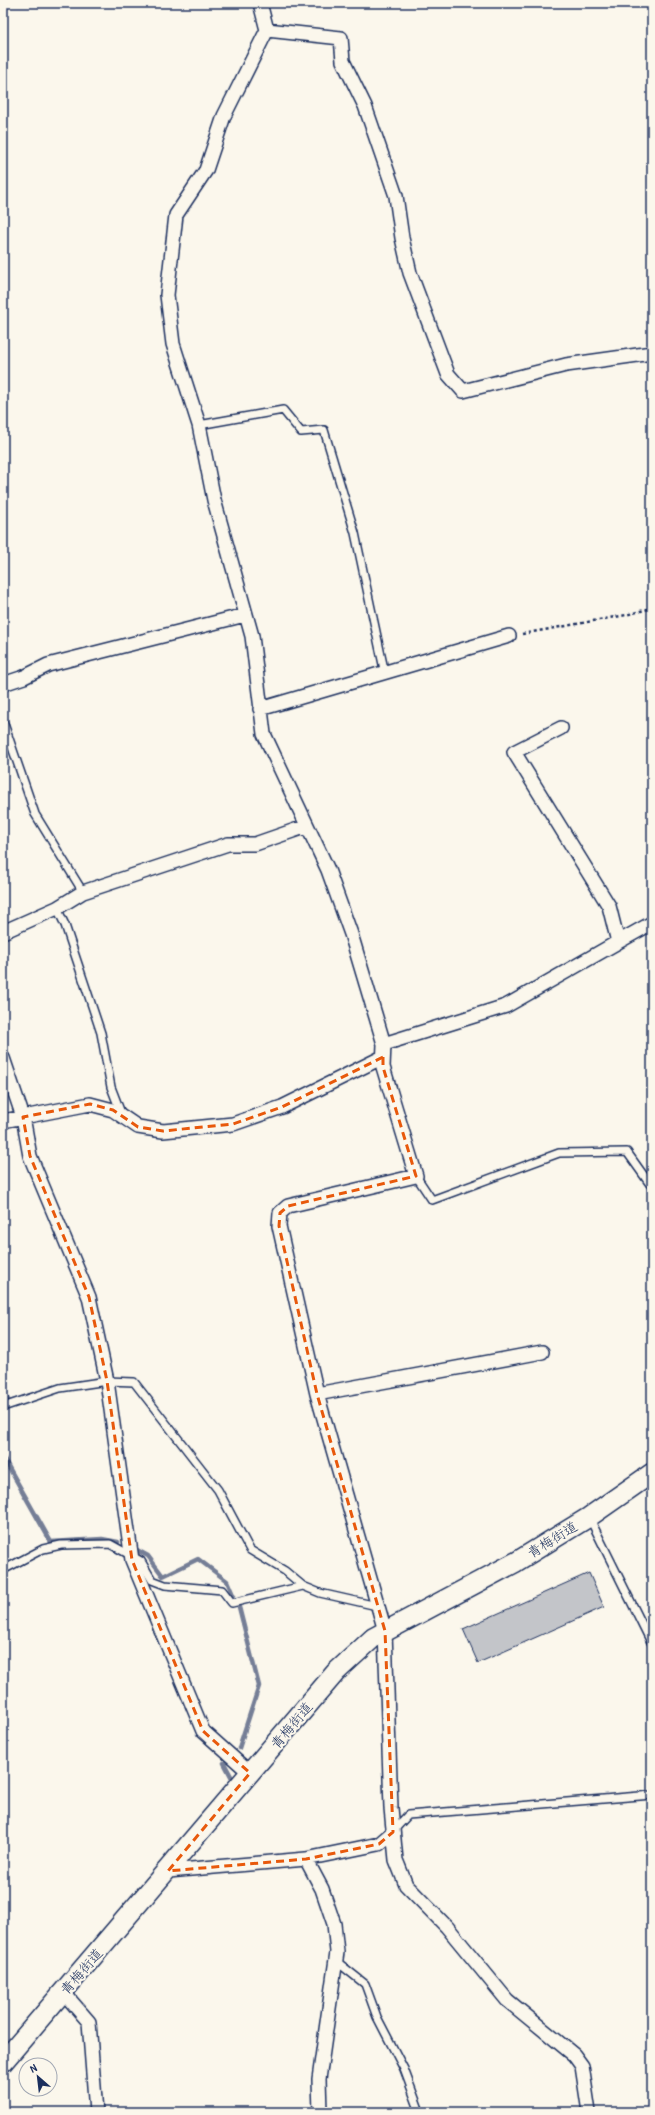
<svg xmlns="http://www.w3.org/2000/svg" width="655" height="2115" viewBox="0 0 655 2115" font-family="'Patrick Hand','Klee One',sans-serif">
	<rect width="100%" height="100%" fill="#fbf7ec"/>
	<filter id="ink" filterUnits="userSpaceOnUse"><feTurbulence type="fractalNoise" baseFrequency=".025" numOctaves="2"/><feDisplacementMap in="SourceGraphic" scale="8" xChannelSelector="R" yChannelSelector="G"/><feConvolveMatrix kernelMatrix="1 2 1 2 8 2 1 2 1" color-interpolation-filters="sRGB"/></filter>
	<g filter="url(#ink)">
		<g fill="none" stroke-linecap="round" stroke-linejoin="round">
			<path stroke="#747e96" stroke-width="4.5" d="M3 1390 8 1400 3 1401
				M3 1457 51 1542 102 1539 118 1542
				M137 1550 148 1556 163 1576 198 1559 227 1581 233 1595
				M239 1607 259 1686 239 1748
				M224 1763 233 1780"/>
		</g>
		<path fill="#c3c5c9" stroke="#1b2f5e" d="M589 1573 604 1607 478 1663 463 1629Z"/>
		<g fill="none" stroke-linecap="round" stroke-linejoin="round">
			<g stroke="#1b2f5e" stroke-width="10">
				<path id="service" d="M199 425 283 410 301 432 324 430 355 533 385 674
					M3 721 35 814 83 892
					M57 908 65 925 101 1033 111 1087 121 1113
					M416 1176 432 1200 559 1153 627 1152 652 1187
					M3 1407 60 1388 107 1381 134 1382 218 1490 250 1550 285 1571 303 1586 320 1593 377 1606
					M589 1517 652 1644
					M3 1570 43 1549 61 1545 110 1544 141 1561 152 1580 165 1585 222 1590 232 1603 303 1586
					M393 1831 408 1815 652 1795
					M336 1961 365 1984 377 2017 404 2069 420 2112"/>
			</g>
			<g stroke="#1b2f5e" stroke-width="16">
				<path id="minor" d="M260 3 267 30 224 116 206 170 176 215 167 295 173 344 199 425 214 500 252 636 264 734 328 870 351 934 384 1044 383 1067 416 1176 288 1206 280 1213 279 1226 317 1394 385 1631 391 1808 396 1860 406 1885 447 1927 507 2000 574 2055 582 2066 589 2112
					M267 30 341 38 343 61 365 106 396 196 402 238 410 273 448 374 463 391 566 365 652 353
					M3 684 24 677 48 665 245 615
					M260 709 509 636
					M561 728 514 752 609 906 618 942 652 923
					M3 932 57 908 83 892 228 844H255L307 826
					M384 1044 506 1006 618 942
					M3 1058 23 1117 30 1156 89 1297 107 1381 132 1560 203 1731 250 1773
					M3 1121 90 1104 113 1110 138 1127 163 1131 233 1124 282 1107 383 1057
					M317 1394 542 1352
					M306 1859 322 1889 334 1924 337 1952 319 2079 320 2112
					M168 1871 306 1859 379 1844 393 1832
					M63 1992 89 2022 96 2112"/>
			</g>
			<g stroke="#1b2f5e" stroke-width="22">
				<path id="secondary" d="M3 2062 336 1672 373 1638 516 1562 589 1517 652 1473"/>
			</g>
			<path stroke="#1b2f5e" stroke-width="2.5" stroke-dasharray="3 3" stroke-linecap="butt" d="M522 634 626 615 652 608"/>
			<use href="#service" stroke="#fbf7ec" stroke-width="7"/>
			<use href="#minor" stroke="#fbf7ec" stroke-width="13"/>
			<use href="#secondary" stroke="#fbf7ec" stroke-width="19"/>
		</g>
	</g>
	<path fill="none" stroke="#e8590c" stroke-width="3" stroke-dasharray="8 5" stroke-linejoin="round" d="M383 1057V1067L416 1176 288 1206 280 1213 279 1226 317 1394 385 1631 393 1832 379 1844 306 1859 168 1871 250 1773 203 1731 132 1560 107 1381 89 1297 30 1156 23 1117 90 1104 113 1110 138 1127 163 1131 233 1124 282 1107Z"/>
	<g text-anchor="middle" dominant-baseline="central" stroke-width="4" stroke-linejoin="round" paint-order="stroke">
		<g font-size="14" fill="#1b2f5e" stroke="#fbf7ec">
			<text transform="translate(552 1539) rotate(-32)">青梅街道</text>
			<text transform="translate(291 1725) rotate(-50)">青梅街道</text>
			<text transform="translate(81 1971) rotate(-49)">青梅街道</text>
		</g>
	</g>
	<rect width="655" height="2115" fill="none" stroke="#fbf7ec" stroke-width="16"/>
	<rect x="8" y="8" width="639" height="2099" fill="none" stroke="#1b2f5e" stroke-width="1.5" filter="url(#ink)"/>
	<g transform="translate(38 2077) rotate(332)"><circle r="19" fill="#fbf7ec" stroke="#a1a7b3"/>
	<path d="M0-3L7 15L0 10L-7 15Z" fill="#1b2f5e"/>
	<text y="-6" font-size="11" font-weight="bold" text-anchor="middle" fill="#1b2f5e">N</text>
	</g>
</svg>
